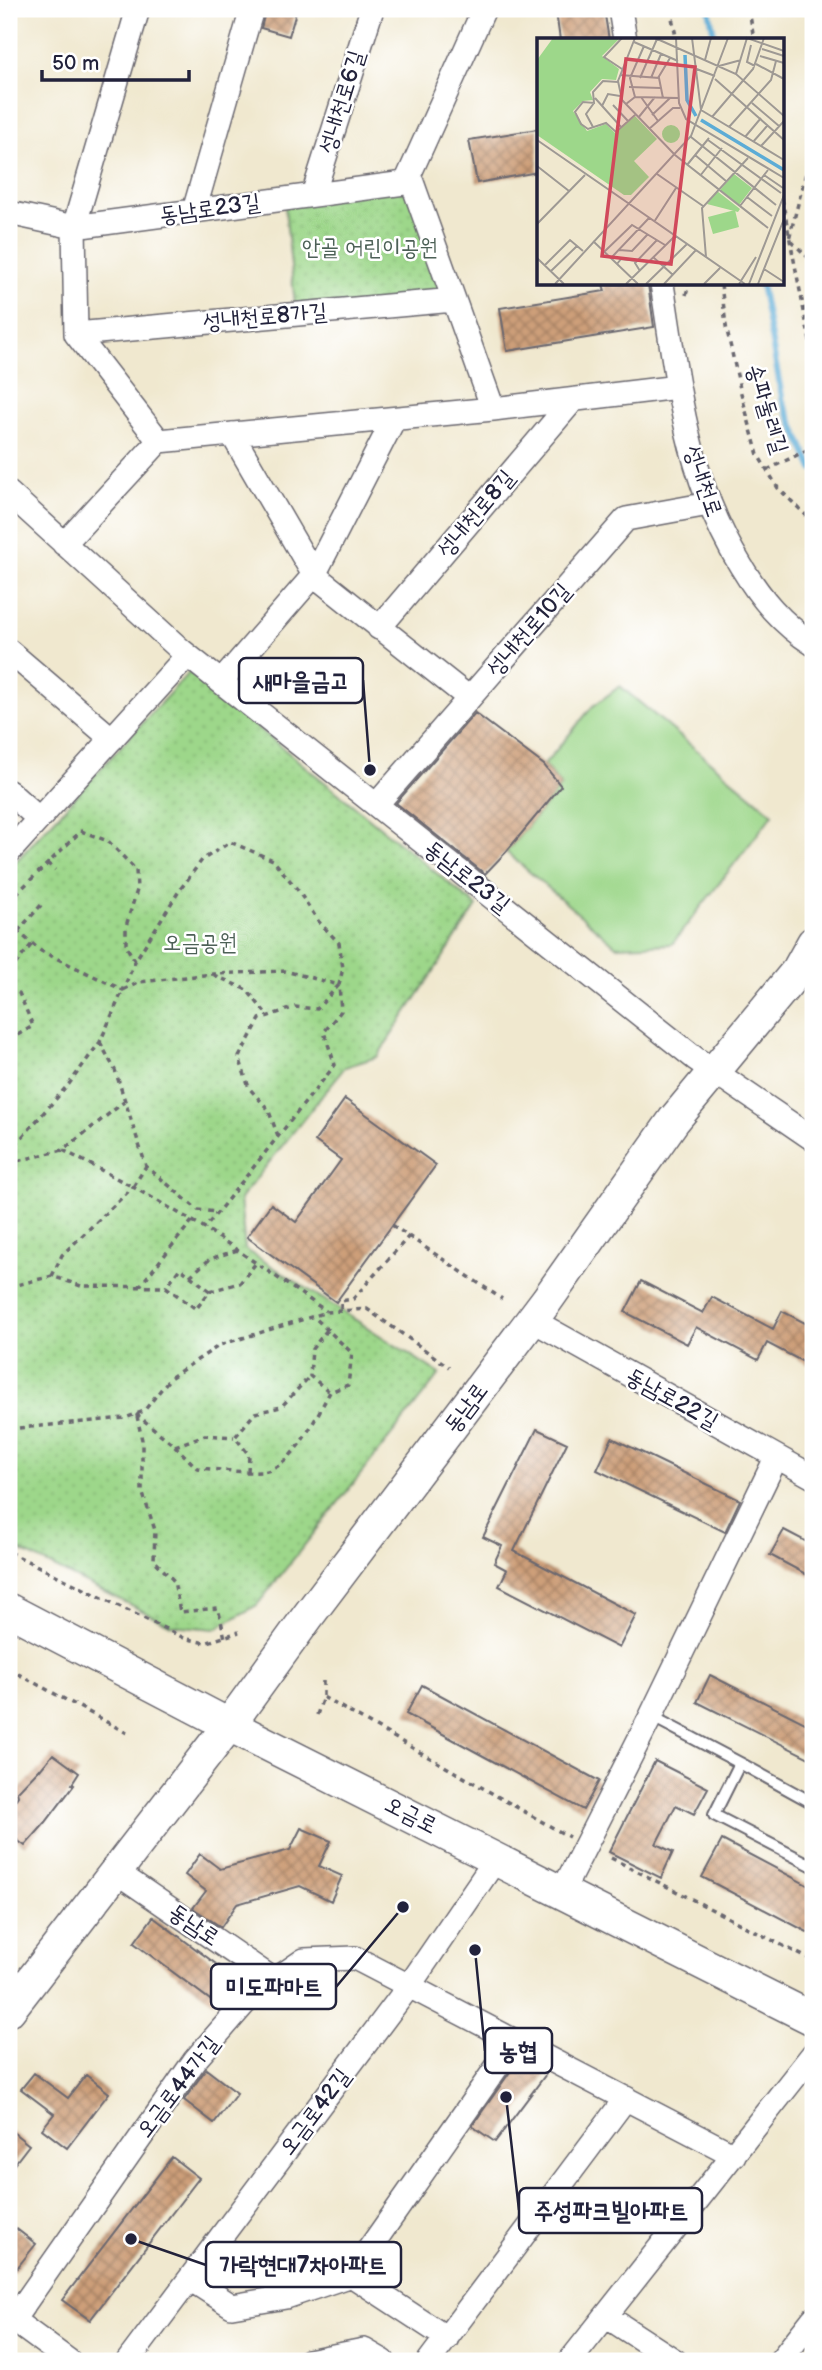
<svg xmlns="http://www.w3.org/2000/svg" width="822" height="2370" viewBox="0 0 822 2370" font-family="'Balsamiq Sans','Poor Story',sans-serif">
	<defs>
		<pattern id="park-dots" width="8" height="8" patternUnits="userSpaceOnUse" patternTransform="scale(1.75)"><rect width="8" height="8" fill="#9dd78a"/><path d="M2 2h.1M6 6h.1" fill="none" stroke="#87b878" stroke-width="1.8" stroke-linecap="round"/></pattern>
		<pattern id="building-cross-hatch" width="8" height="8" patternUnits="userSpaceOnUse" patternTransform="scale(1.75)"><rect width="8" height="8" fill="#cd9f79"/><path d="M0 0l8 8M0 8l8-8" fill="none" stroke="#a68164"/></pattern>
	</defs>
	<rect width="100%" height="100%" fill="#fff"/>
	<filter id="ink" filterUnits="userSpaceOnUse"><feTurbulence type="fractalNoise" baseFrequency=".0143" numOctaves="2"/><feDisplacementMap in="SourceGraphic" scale="14" xChannelSelector="R" yChannelSelector="G"/><feConvolveMatrix kernelMatrix="1 2 1 2 8 2 1 2 1" color-interpolation-filters="sRGB"/></filter>
	<filter id="wash" filterUnits="userSpaceOnUse"><feTurbulence type="fractalNoise" baseFrequency=".00686" numOctaves="4" result="noise"/><feDisplacementMap in="SourceGraphic" scale="28" xChannelSelector="R" yChannelSelector="G"/><feGaussianBlur stdDeviation="1.57" result="paint"/><feColorMatrix in="noise" values="0 0 0 0 0 0 0 0 0 0 0 0 0 0 0 0 0 1.4 0 .05"/><feComposite in="paint" operator="in"/></filter>
	<g filter="url(#wash)">
		<rect width="100%" height="100%" fill="#f0e8cf"/>
		<path fill="#9dd78a" stroke="#607c62" stroke-width="2" d="M620 686 773 814 672 944 616 946 506 852 561 786 544 765 592 707Z"/>
		<path fill="url(#park-dots)" stroke="#607c62" stroke-width="2" d="M406 182 454 300 296 314 284 199Z
			M189 672 477 906 377 1057 345 1067 240 1199 245 1249 440 1374 257 1605 215 1629 171 1625 9 1545V869Z"/>
		<g fill="none" stroke-linecap="round" stroke-linejoin="round">
			<path stroke="#5cacd6" stroke-width="6" d="M709 9 715 40
				M761 284 783 402 813 469"/>
		</g>
		<g id="blocks">
			<path fill="url(#building-cross-hatch)" d="M266 9H297L289 36 261 28Z
				M578 9H604L609 40H560L556 12Z
				M538 129V172L477 183 469 140Z
				M603 284H648L654 327 507 351 500 308 605 291Z
				M475 713 544 765 561 786 506 852 485 874 396 803Z
				M345 1099 436 1165 336 1302 247 1237 271 1204 296 1222 341 1160 315 1141Z
				M641 1281 703 1313 712 1297 773 1329 782 1311 813 1327V1367L767 1343 758 1360 696 1327 687 1344 625 1312Z
				M537 1429 567 1443 514 1551 636 1615 619 1648 499 1586 507 1570 494 1563 502 1546 483 1537Z
				M612 1438 740 1500 725 1532 597 1470Z
				M784 1530 813 1545V1578L770 1555Z
				M710 1675 813 1727V1760L697 1702Z
				M422 1685 599 1781 583 1810 406 1714Z
				M53 1754 79 1773 72 1784 74 1785 46 1822 25 1846 9 1834V1809L18 1796 17 1792 39 1769 40 1770Z
				M655 1761 708 1788 694 1814 676 1805 656 1844 673 1852 661 1878 609 1852Z
				M301 1828 331 1841 319 1866 342 1876 331 1901 300 1886 237 1904 221 1927 193 1908 206 1891 185 1875 200 1854 220 1869 290 1850Z
				M722 1840 813 1888V1935L702 1877Z
				M153 1917 232 1976 213 2002 134 1943Z
				M519 2059 546 2074 495 2142 472 2126Z
				M206 2069 237 2093 214 2123 184 2100Z
				M34 2073 68 2098 86 2075 109 2093 67 2148 42 2129 54 2114 21 2089Z
				M9 2129 29 2145 9 2171Z
				M172 2157 199 2178 90 2320 62 2300Z
				M9 2223 36 2244 9 2278Z"/>
		</g>
	</g>
	<g filter="url(#ink)">
		<use href="#blocks" fill-opacity="0" stroke="#6a676f" stroke-width="2"/>
		<g fill="none" stroke-linecap="round" stroke-linejoin="round">
			<g stroke="#6a676f" stroke-width="14">
				<path id="lane" d="M651 1716 740 1763 714 1815 813 1866
					M740 1763 813 1803"/>
			</g>
			<g stroke="#6a676f" stroke-width="26">
				<path id="street" d="M138 9 74 227 76 334 159 441
					M620 9 625 40
					M406 182 484 9
					M313 195 372 9
					M194 211 252 9
					M9 213 74 227 412 182 493 409
					M662 284C678 385 686 477 741 566 761 599 781 623 813 644
					M76 334 454 300
					M232 434 314 575 469 698
					M9 493 182 651 696 1059 813 1139
					M64 544 159 441 493 409 678 387
					M379 628 573 400
					M9 651 112 739
					M221 682 314 575 394 419
					M9 792 39 819
					M376 805 626 519 709 504
					M9 852 187 656
					M532 1320 813 1477
					M115 1871 274 1980
					M562 1892 651 1716 776 1458
					M351 2275 447 2338
					M190 2279 232 2306 286 2297 351 2275 515 2041
					M606 2316 675 2361
					M9 2317 69 2361
					M13 2320 195 2060 249 1998 304 1960 355 1958 734 2155
					M128 2361 409 1986 496 1859
					M308 2361 364 2350 383 2361
					M429 2361 626 2098
					M570 2361 813 2054
					M780 2361 813 2319"/>
			</g>
			<g stroke="#6a676f" stroke-width="35">
				<path id="secondary" d="M9 1610 229 1725 813 2019
					M9 2010 229 1725 308 1616 547 1300 674 1120 798 970 813 943"/>
			</g>
			<path stroke="#6a676f" stroke-width="3.5" stroke-dasharray="5 5" stroke-linecap="butt" d="M670 9 677 40
				M749 9 754 40
				M813 145 789 239 813 262
				M782 199 813 357
				M721 284 726 326 741 393 758 455 778 488 809 518 813 529
				M686 295 689 284
				M767 470 813 447
				M47 863 55 870
				M9 901 81 831 108 841 136 870 137 890 126 926V946L135 961
				M9 924 41 951 123 990 135 961 179 891 202 860 230 842 273 860 297 889 319 922 339 943 343 968 339 985 341 1011 324 1032 335 1065 205 1228
				M9 936 18 931 42 904
				M9 972 32 944
				M214 975 247 990 268 1016
				M9 988 19 993 33 1026 9 1040
				M100 1042 115 1070 146 1166 198 1210 217 1212
				M63 1150 133 1187 146 1166
				M9 1152 69 1084 100 1042 123 990 140 982 213 974 285 971 339 985 317 1009 295 1007 260 1019 239 1057 249 1088 268 1109 278 1136
				M9 1163 63 1150 124 1102
				M392 1225 502 1299
				M52 1276 62 1255 133 1187 205 1228 326 1311
				M190 1276 210 1259 237 1250
				M9 1287 52 1276 81 1286 166 1287 196 1309 210 1291 180 1268 166 1287
				M139 1287 192 1221
				M210 1291 240 1283 256 1263
				M341 1309V1301L353 1299 409 1236
				M327 1330 312 1349 310 1376 330 1392
				M136 1414 175 1446 197 1468C218 1469 241 1473 262 1472 293 1469 317 1415 330 1392L348 1385 352 1353 314 1317
				M137 1416 142 1440V1491L155 1530 154 1560 174 1581 180 1612 218 1608 225 1638
				M9 1429 125 1418 144 1411 170 1378 220 1345 327 1312 367 1309 449 1367
				M175 1446 205 1435 234 1437
				M248 1471 249 1455 235 1437 255 1413 281 1407 310 1376
				M9 1552 184 1638 205 1643 239 1632
				M9 1669 127 1733
				M323 1697 569 1837
				M317 1715 323 1697V1681
				M611 1858 813 1961"/>
			<use href="#lane" stroke="#fff" stroke-width="10"/>
			<use href="#street" stroke="#fff" stroke-width="23"/>
			<use href="#secondary" stroke="#fff" stroke-width="32"/>
		</g>
	</g>
	<g text-anchor="middle" dominant-baseline="central" stroke-width="5" stroke-linejoin="round" paint-order="stroke">
		<g font-size="23" fill="#22223b" stroke="#fff">
			<text transform="translate(342 102) rotate(-73)">성내천로6길</text>
			<text transform="translate(210 209) rotate(-8)">동남로23길</text>
			<text transform="translate(265 317) rotate(-5)">성내천로8가길</text>
			<text transform="translate(767 409) rotate(73)">송파둘레길</text>
			<text transform="translate(703 481) rotate(71)">성내천로</text>
			<text transform="translate(476 514) rotate(-50)">성내천로8길</text>
			<text transform="translate(529 630) rotate(-49)">성내천로10길</text>
			<text transform="translate(467 877) rotate(38)">동남로23길</text>
			<text transform="translate(672 1399) rotate(29)">동남로22길</text>
			<text transform="translate(466 1408) rotate(-53)">동남로</text>
			<text transform="translate(411 1815) rotate(27)">오금로</text>
			<text transform="translate(194 1925) rotate(34)">동남로</text>
			<text transform="translate(178 2087) rotate(-53)">오금로44가길</text>
			<text transform="translate(315 2112) rotate(-53)">오금로42길</text>
		</g>
		<g font-size="23" fill="#4d6157" stroke="#fff">
			<text x="370" y="248">안골 어린이공원</text>
			<text x="200" y="943">오금공원</text>
		</g>
	</g>
	<g transform="translate(537 38)">
		<rect width="247" height="247" fill="#f0e8cf"/>
		<path d="M125 96a9 9 0 1 1 18 0a9 9 0 1 1-18 0ZM198 172 202 189 176 196 171 179Z" fill="#9dd78a"/>
		<path d="M16 0H83L65 18 82 31 79 42 65 41 53 54 56 62 46 63 36 73 50 93 69 86 78 95 98 78 120 101 97 123 112 139 94 157H87L0 97V22ZM197 136 215 150 202 167 183 152ZM180 153 203 171 201 174 170 166Z" fill="#9dd78a"/>
		<path fill="none" stroke="#5cacd6" stroke-width="3.5" d="M148 17 150 62 159 78M164 82 247 132"/>
		<path fill="none" stroke="#9e9994" stroke-width="2" d="M85 0 67 19 85 31M98 0 81 43 85 62 138 117 231 190M118 0 199 36 247 78M139 0 142 65 149 81 247 140M155 0 164 72 247 122M97 4 141 23M214 7 210 24 218 28M225 11 247 18M223 18 247 25M168 22 174 0M219 26 247 41M182 28 204 22M157 30 178 38M199 36 210 0 247 13M83 37 122 40 126 60M103 40 120 1M114 40 124 16M121 40 133 20M178 41 247 102M81 44 66 43 56 54 57 65 46 64 38 74 44 86 51 91 69 85 79 94 98 77M92 49 124 50M98 59 93 40 107 8M104 59 121 83M58 60 84 89M215 65 242 88M89 66 98 59 142 60M76 67 91 83M65 68 71 56 83 58M115 77 133 60M175 79 216 31 227 0M101 80 118 59M56 89 49 76 57 65M192 89 234 42 239 23M112 91 136 70H143M154 99 239 167M208 99 224 80M0 102 208 246M171 102 244 155M216 104 230 88M224 108 247 83M158 117 189 143M150 127 172 100M0 128 32 153M120 136 166 168M227 137 246 150M163 138 185 110M210 159 235 178M203 168 231 132M117 184 139 150M0 186 48 137M56 203 101 246M82 212 95 213 111 196M67 214 95 187 128 207M116 219 136 237M169 219 165 170 211 120M0 220 27 246M74 220 112 180M80 226 84 221 100 223M8 227 33 202 46 213M227 231 247 244M14 233 40 208M103 233 98 225 120 202M18 246 154 98 191 0M89 246 138 198M109 246 150 206M127 246 159 212M167 246 183 230M202 246 219 219M212 246 247 157M221 246 247 181"/>
		<path fill="#d1495b" fill-opacity="0.15" stroke="#d1495b" stroke-width="3.5" d="M89 21 158 29 134 226 65 218Z"/>
		<rect width="247" height="247" fill="none" stroke="#22223b" stroke-width="3.5"/>
	</g>
	<path fill="none" stroke="#22223b" stroke-width="2.5" d="M370 770L363 680M403 1907L336 1987M475 1950L485 2051M506 2097L519 2210M131 2239L206 2265"/>
	<g fill="#22223b" stroke="#fff" stroke-width="2.5">
		<circle cx="370" cy="770" r="7"/>
		<circle cx="403" cy="1907" r="7"/>
		<circle cx="475" cy="1950" r="7"/>
		<circle cx="506" cy="2097" r="7"/>
		<circle cx="131" cy="2239" r="7"/>
	</g>
	<g fill="#fff" stroke="#22223b" stroke-width="2.5">
		<rect x="239" y="658" width="124" height="45" rx="7"/>
		<rect x="211" y="1964" width="125" height="45" rx="7"/>
		<rect x="485" y="2028" width="67" height="45" rx="7"/>
		<rect x="519" y="2188" width="183" height="45" rx="7"/>
		<rect x="206" y="2242" width="195" height="45" rx="7"/>
	</g>
	<g font-size="24" text-anchor="middle" font-weight="bold" fill="#22223b">
		<text x="301" y="689">새마을금고</text>
		<text x="274" y="1995">미도파마트</text>
		<text x="518" y="2059">농협</text>
		<text x="611" y="2219">주성파크빌아파트</text>
		<text x="303" y="2273">가락현대7차아파트</text>
	</g>
	<rect width="822" height="2370" fill="none" stroke="#fff" stroke-width="35"/>
	<path d="M42 70v10h147v-10" fill="none" stroke="#22223b" stroke-width="3.5"/>
	<text x="52" y="70" font-size="21" fill="#22223b" stroke="#ffffff" stroke-width="5" paint-order="stroke">50 m</text>
</svg>
